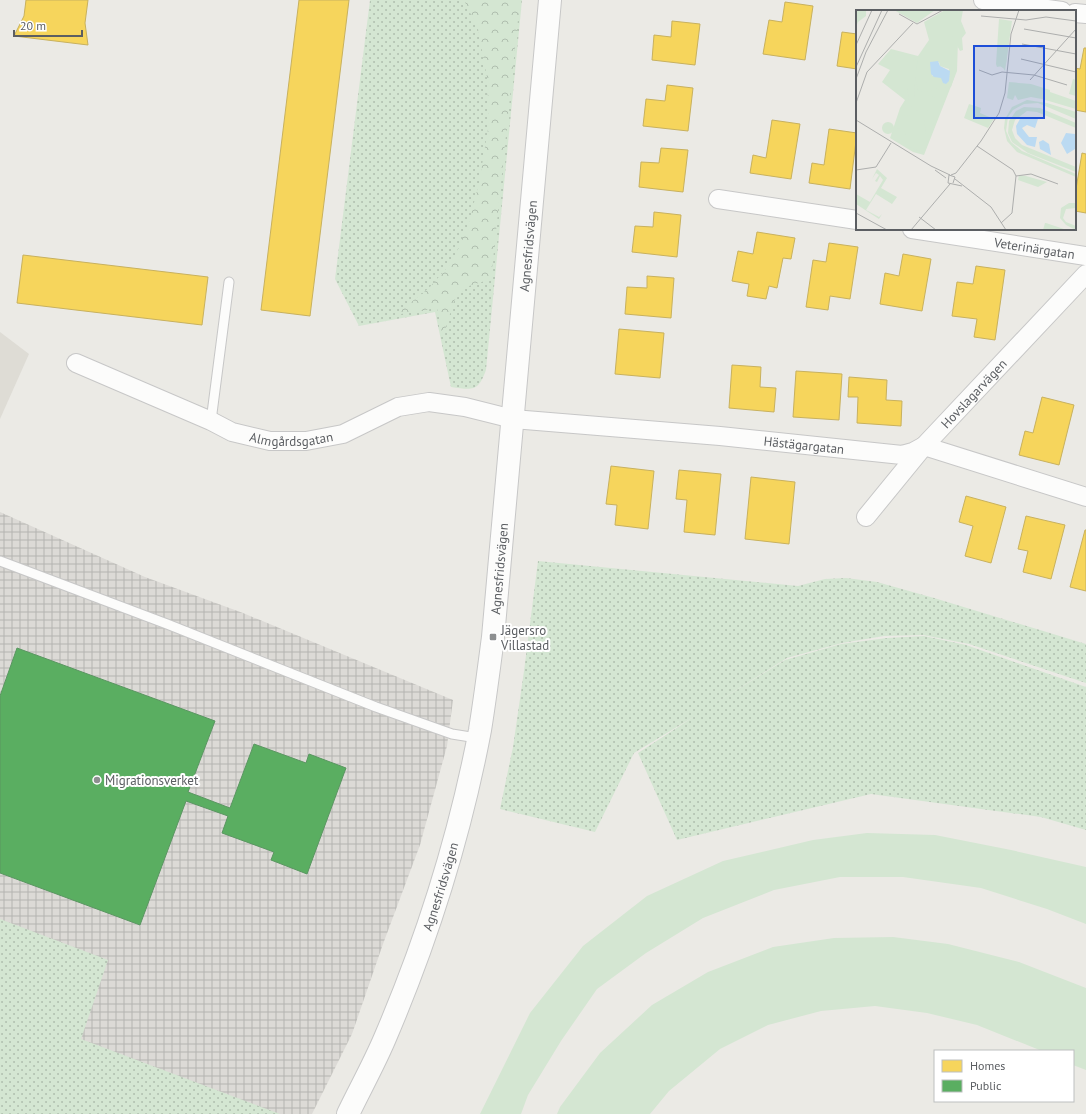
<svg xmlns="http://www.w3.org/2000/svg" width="1086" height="1114" viewBox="0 0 1086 1114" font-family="'PT Sans',sans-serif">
	<defs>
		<pattern id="industrial-grid" width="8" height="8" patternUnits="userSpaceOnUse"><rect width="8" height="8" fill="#dcdad6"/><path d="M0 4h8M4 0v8" fill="none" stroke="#b5b4b1"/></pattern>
		<pattern id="green-dots" width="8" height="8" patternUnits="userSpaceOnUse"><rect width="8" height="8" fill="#d4e6d2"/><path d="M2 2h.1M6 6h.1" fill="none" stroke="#afbeae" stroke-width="1.8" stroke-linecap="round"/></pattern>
		<pattern id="forest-crowns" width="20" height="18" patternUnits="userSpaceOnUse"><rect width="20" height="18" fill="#d4e6d2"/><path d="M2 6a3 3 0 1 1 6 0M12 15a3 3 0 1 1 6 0" fill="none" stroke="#afbeae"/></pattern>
	</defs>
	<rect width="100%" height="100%" fill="#ebeae5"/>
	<path fill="url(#industrial-grid)" d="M0 512 145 577 243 613 453 700 447 746 420 845 383 944 352 1034 312 1114H0Z"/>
	<path fill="#dedcd5" d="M0 332 29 354 0 419Z"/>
	<path fill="url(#green-dots)" d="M370 0H522L486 370C478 392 473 390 451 387L435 312 359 326 335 279Z
		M538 561 798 586 825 579 846 578 877 582 934 598 1086 644V683L969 644 923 635 884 636 842 643 787 658 709 707 785 660 841 644 887 638 924 636 966 645 1086 687V830L1041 817 871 794 677 840 638 753 695 716 634 753 595 832 500 809 513 747 524 671Z
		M0 919 108 960 81 1039 280 1114H0Z"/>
	<path fill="url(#forest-crowns)" d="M464 0H520L491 279 466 287 454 301 443 337 437 308 395 315 429 288 452 262 468 226 479 183 489 123 487 77 478 29Z"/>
	<path fill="#d4e6d2" d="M867 833 935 835 1011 850 1086 867V924L1047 909 981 888 903 877H840L774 890 703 918 646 953 597 989 561 1041 528 1095 521 1114H480L530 1013 583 946 647 896 723 861 813 840Z
		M893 937 948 944 1019 962 1086 988V1070L1073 1065V1051H1042L977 1025 927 1013 875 1006 821 1011 768 1025 720 1049 669 1091 650 1114H557L560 1107 600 1053 652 1005 708 972 773 947 834 938Z"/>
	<path fill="#f6d55c" stroke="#c8b15e" d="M26 0H88L85 23 88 45 14 36 24 16Z
		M299 0H349L310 316 261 310Z
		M785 2 813 6 805 60 763 54 769 20 782 22Z
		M672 21 700 24 695 65 652 60 654 35 671 37Z
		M857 31V69L837 66 842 32 857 34Z
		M1084 48H1086V112L1075 110V68L1080 69Z
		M667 85 693 88 688 131 643 126 646 99 665 101Z
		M772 120 800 124 791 179 750 173 753 155 766 158Z
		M829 129 857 133 850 189 809 183 812 163 824 165Z
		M661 148 688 150 683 192 639 187 641 162 659 163Z
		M1082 153 1086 154V213L1075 211V195Z
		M654 212 681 215 677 257 632 252 635 226 653 227Z
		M757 232 795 238 791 259 783 258 777 288 769 286 766 299 747 296 749 284 732 281 738 251 753 254Z
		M829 243 858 247 850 299 830 296 828 310 806 307 813 260 826 262Z
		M903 254 931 259 922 311 880 304 885 273 899 276Z
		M23 255 208 277 202 325 17 303Z
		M976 266 1005 270 995 340 974 337 977 319 952 316 957 282 973 284Z
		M647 276 674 278 671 318 625 314 627 287 647 288Z
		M619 329 664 333 660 378 615 374Z
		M732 365 761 367 760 387 776 388 774 412 729 408Z
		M796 371 842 374 839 420 793 417Z
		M849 377 887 380 886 400 902 401 901 426 857 423 858 397H848Z
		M1042 397 1074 405 1059 465 1019 455 1025 431 1033 433Z
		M611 466 654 471 648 529 615 525 617 505 606 504Z
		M679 470 721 474 715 535 684 532 687 500 676 499Z
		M751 477 795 482 789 544 745 539Z
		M966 496 1006 507 991 563 965 556 973 526 959 522Z
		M1026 516 1065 525 1051 579 1023 572 1028 551 1018 549Z
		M1085 530H1086V591L1070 587Z"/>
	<path fill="#5aae61" stroke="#5a9661" d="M17 648 215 721 188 792 230 808 254 744 306 763 309 754 346 768 307 874 271 860 274 852 222 833 228 816 186 801 140 925 0 873V696Z"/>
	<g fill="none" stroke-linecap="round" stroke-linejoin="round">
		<g stroke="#c7c7c7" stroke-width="11">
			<path id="lane" d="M211 421 229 282
				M0 561 167 624 376 707 452 734 477 738"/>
		</g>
		<g stroke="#c7c7c7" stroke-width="20">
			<g id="street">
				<path d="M983 0 1062 11"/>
				<path d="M1075 13 1086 14"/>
				<path d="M718 199 857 220"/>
				<path id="s1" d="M912 229 1086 256"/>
				<path id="s2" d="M76 363 211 421 232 432 270 441H306L343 434 398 407 429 402 465 407 513 419 720 436 902 455 913 452 924 446 1086 497"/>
				<path id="s3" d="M866 517 924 446 1086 274"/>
			</g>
		</g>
		<g stroke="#c7c7c7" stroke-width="24">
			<g id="secondary">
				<path id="s4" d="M348 1114C360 1089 374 1064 385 1038 427 940 460 835 480 730 485 699 489 668 493 637L550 0"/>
			</g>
		</g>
		<use href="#lane" stroke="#fcfcfb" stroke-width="9"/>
		<use href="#street" stroke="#fcfcfb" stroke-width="18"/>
		<use href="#secondary" stroke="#fcfcfb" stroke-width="22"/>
	</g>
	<g fill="#8d8f90" stroke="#fff" stroke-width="1.5">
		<rect x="489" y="633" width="8" height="8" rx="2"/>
		<circle cx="97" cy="780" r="4"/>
	</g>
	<g text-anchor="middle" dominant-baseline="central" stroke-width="4" stroke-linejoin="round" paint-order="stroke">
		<g font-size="13" fill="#5b5e62" stroke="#fff">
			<text stroke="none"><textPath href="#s4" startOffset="894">Agnesfridsvägen</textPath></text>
			<text stroke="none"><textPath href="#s1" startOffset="124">Veterinärgatan</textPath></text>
			<text stroke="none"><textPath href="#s3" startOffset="164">Hovslagarvägen</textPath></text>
			<text stroke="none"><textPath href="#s2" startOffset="231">Almgårdsgatan</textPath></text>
			<text stroke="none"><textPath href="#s2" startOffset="754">Hästägargatan</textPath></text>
			<text stroke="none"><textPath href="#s4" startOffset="570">Agnesfridsvägen</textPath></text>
			<text stroke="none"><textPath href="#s4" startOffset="246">Agnesfridsvägen</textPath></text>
		</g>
		<g font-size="13" fill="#5b5e62" stroke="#fff" text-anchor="start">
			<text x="501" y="630">Jägersro<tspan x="501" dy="15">Villastad</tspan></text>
			<text x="105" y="780">Migrationsverket</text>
		</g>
	</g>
	<g transform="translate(856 10)">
		<rect width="220" height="220" fill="#ebeae5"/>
		<path d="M0 0H10V6L2 12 0 17ZM89 0H103L101 61 68 145 57 142 34 128 44 98 49 90 26 72 34 60 22 54 35 39 62 46 73 30 68 12ZM83 52 84 56 93 59 92 64 76 66V55ZM143 9 156 11 149 61 146 56 141 57 140 54ZM217 69 220 70V86L213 84ZM153 72 175 74 194 80V82L220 91V99L186 89 175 87 162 90 159 85 157 90 151 88ZM113 94 125 98 124 103 138 109 132 118 108 108ZM21 159 31 168 25 178 41 187 36 194 20 184 10 200 23 207 26 204 23 209 0 194V184L14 192 27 170 24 166 21 172 19 171 23 165 20 163 16 169ZM163 165 170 166 191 172 182 177 162 170ZM189 213H190L211 220H187Z" fill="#d4e6d2" fill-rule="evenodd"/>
		<path d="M103 0H107L105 11 110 23 106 28 107 40 104 41 96 26 92 2 95 3 97 13 101 12 100 2 103 3ZM150 11 154 19 150 54 147 58 144 56 148 51 150 41 144 32 152 23ZM46 49H50L55 57V52L62 49 60 60 71 73 68 82 62 80 59 67H47L46 61 42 57ZM93 58 98 60 99 65 95 77 89 78 80 68H85L90 74 93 71ZM54 74H58L59 87 69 93 68 100 53 90 51 77ZM78 78 85 81 90 87 80 111 70 102 78 97 83 88H86L85 84 75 80 79 88 71 85 72 79ZM52 94 65 103V112H59L55 105 45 106 44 99ZM70 107 79 115 67 143 52 136 50 130 54 125 64 133 70 123 68 110ZM26 118a6 6 0 1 1 12 0a6 6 0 1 1-12 0ZM36 125a7 7 0 1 1 14 0a7 7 0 1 1-14 0Z" fill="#d4e6d2"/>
		<path d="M38 0H79L61 13Z" fill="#d4e6d2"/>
		<path d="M171 90 191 93 220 102V109L182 93 168 94 157 100 152 107 150 121 155 132 166 141 220 164V167L161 142 151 131 148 118 149 109 156 97ZM168 97 184 98 220 113V118L181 102 171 101 159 110 156 120 159 128 166 135 220 157V162L172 143 156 132 152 123 153 111 160 101ZM213 193H220V198L210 199 207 208 210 212 220 216V220L210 215 204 208 205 198Z" fill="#d4e6d2"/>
		<path d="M82 51 84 56 94 61 93 71 90 74 87 73 85 68 78 67 75 64 74 52ZM164 109H182L179 118 171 115 166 118 173 127H181L179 137 171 135 161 124 160 116ZM210 123 219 124 220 128 219 139 211 144 205 133ZM187 130 193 134 195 145 184 139 183 132Z" fill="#bbdaf2"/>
		<path fill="none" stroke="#adaead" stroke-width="1" d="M43 4 61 14 87 0M125 6 170 10 190 7 220 11M168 19 220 28M166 34 220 44M0 35 16 0M165 49 220 62M0 57 26 0M123 60 136 65 146 62 178 65 211 75M0 69 10 42 32 0M174 70 220 19M0 93 11 62 57 13M0 110 75 156 94 165M121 136 157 160 160 166 156 203 145 213M0 160 20 157 35 133M79 160 90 168M95 165 100 163 125 131 143 103 149 83 155 24 163 0M160 166 175 164 202 174M99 169 135 197 150 220M97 173 99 167 93 165 92 173 106 176M0 203 31 220M63 207 80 220M55 220 94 174"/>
		<path fill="#1d4ed8" fill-opacity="0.15" stroke="#1d4ed8" stroke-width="2" d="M118 36H188V108H118Z"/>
		<rect width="220" height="220" fill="none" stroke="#5b5e62" stroke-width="2"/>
	</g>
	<rect x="934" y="1050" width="140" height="52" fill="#ffffff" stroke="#bdbfc0"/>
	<rect x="942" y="1060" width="20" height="12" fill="#f6d55c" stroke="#bdbfc0"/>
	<text x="970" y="1070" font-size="12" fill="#5b5e62">Homes</text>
	<rect x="942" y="1080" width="20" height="12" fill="#5aae61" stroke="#bdbfc0"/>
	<text x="970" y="1090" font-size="12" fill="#5b5e62">Public</text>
	<path d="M14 30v6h68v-6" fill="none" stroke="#5b5e62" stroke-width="2"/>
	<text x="20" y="30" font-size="12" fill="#5b5e62" stroke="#ffffff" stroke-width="3" paint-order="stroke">20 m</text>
</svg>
